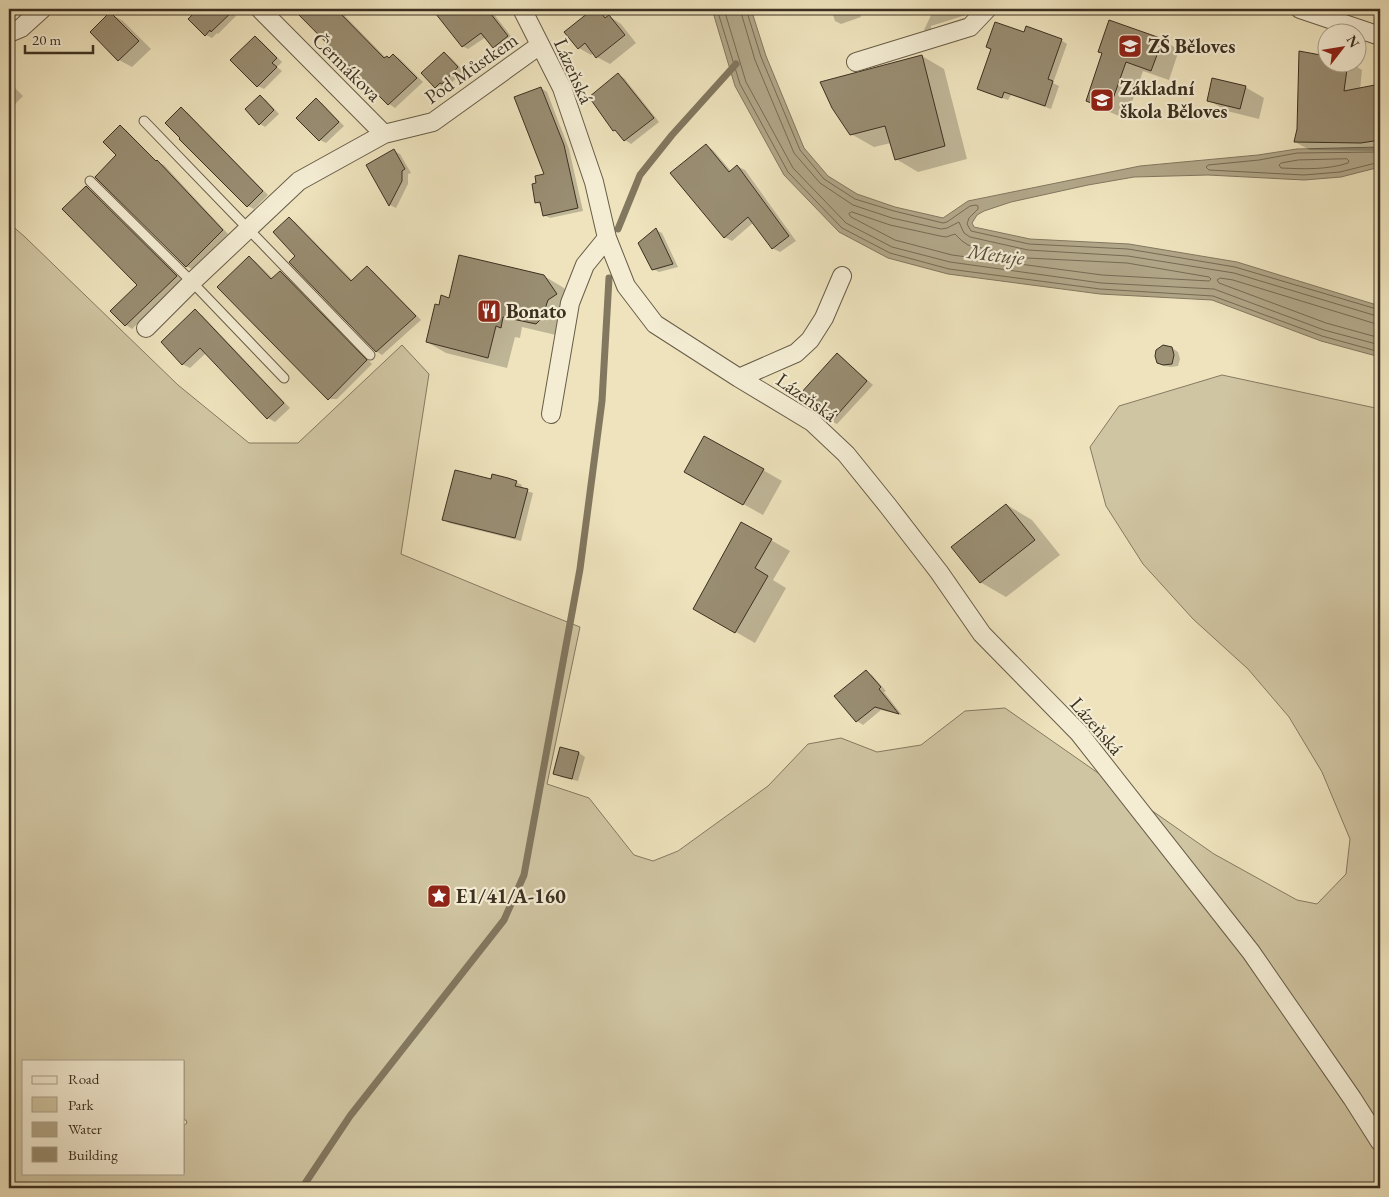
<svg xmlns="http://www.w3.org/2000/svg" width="1389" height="1197" viewBox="0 0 1389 1197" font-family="'EB Garamond',serif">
	<rect width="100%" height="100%" fill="#eee3bd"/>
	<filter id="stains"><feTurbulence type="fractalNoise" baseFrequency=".004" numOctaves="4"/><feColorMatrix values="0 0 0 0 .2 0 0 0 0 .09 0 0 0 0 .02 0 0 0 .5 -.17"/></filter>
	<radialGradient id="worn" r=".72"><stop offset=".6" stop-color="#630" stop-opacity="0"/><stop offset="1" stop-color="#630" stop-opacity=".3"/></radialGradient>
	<path fill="#d0c5a2" stroke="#867a62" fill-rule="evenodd" d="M9 223 25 237 178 385 249 443H298L402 345 429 374 401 554 512 600 580 627 547 784 589 798 634 855 653 861 678 851 768 786 808 744 841 738 877 752 921 745 965 711 1005 708 1214 854 1297 900 1317 904 1346 874 1350 839 1322 772 1289 717 1248 669 1193 619 1143 564 1106 506 1090 447 1119 406 1222 375 1380 409V1188H9ZM24 1061H184V1120H186L187 1123 184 1125V1173H24Z"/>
	<path fill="#b1a688" stroke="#82775f" d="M712 9H751L766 56 804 148 828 176 857 194 895 207 943 218 968 201 1140 166 1258 155 1297 149 1380 147V167L1341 177 1304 180 1208 175 1134 177 1088 185 1011 202 984 211 977 215 972 223 974 227 1030 239 1129 244 1237 262 1380 306V357L1321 341 1212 300 1100 294 948 274 888 258 839 232 784 175 735 86Z"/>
	<path fill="#0003" fill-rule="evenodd" d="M191 9H229L236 16 218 34 217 33 212 38 206 35 195 13Z
		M295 9H352L345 16 386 58 390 59 394 55 400 59 423 82 395 108 389 104Z
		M442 9H490L513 39 500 50 494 47 486 37 468 49 462 46 437 12Z
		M595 9H598L609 15 612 18 621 24 636 43 610 64 597 57 594 53 591 55 579 48 566 32Z
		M831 9H859L861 17 841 24 835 21Z
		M934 9H978L969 20 929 33 924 30ZM969 14 970 16 931 29V26Z
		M111 14 123 21 151 49 132 67 119 60 91 32Z
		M1025 34 1061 40 1067 44 1053 83 1059 86 1051 109 1011 95 1008 100 984 92 978 89Z
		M255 37 261 41 282 62 277 67 282 71 264 89 258 86Z
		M1162 40 1179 50 1169 80 1143 71 1126 119 1105 110 1087 100 1103 54Z
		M444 53 450 57 464 71 448 86H447L442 90 436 87Z
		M1300 53 1326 58V62H1349L1362 70 1360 90 1380 86V151L1310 150 1295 142 1298 129Z
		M922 56 944 69 967 159 918 172 896 159 891 143 874 147 851 134Z
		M619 75 624 78 659 122 631 144 625 140 618 132 614 130Z
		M9 82 23 96 9 110Z
		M1245 87 1264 98 1259 119 1227 111 1208 100Z
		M541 88 547 92 569 149 583 211 550 218 544 215 542 206 536 202 538 184 545 175Z
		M260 97 266 100 279 114 265 127 260 124Z
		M316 100 322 103 344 126 326 143 320 140 298 118Z
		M181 109 187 112 268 195 254 209 248 206Z
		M121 126 126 130 157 162 164 165 228 234 192 269 186 266 118 155Z
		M706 145 713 150 731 171 737 166 745 170 796 241 780 252 772 248 754 222 732 241 724 237Z
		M394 151 400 154 411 173 408 174V184L396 208 390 205 368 166Z
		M86 187 92 191 182 280 132 329 126 325 112 311 139 285Z
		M289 218 295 222 353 281 367 267 373 271 421 320 382 355 376 351 297 256Z
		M656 230 662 233 678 267 659 272 653 269Z
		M249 258 255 261 273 279 280 272 286 276 372 364 337 399H331L325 395Z
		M544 276 564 288 576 306 556 335 522 327 520 338 515 337 507 368 446 353 427 342 440 306 450 299Z
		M195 311 202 315 290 408 275 422 268 418 206 353 190 368 182 364Z
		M1172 348 1178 352 1180 359 1178 366 1171 367 1164 366 1158 362Z
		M838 354 843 358 873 385 837 424 831 421Z
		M763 470 782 481 763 515 705 483Z
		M491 481 516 482 522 485 521 489 533 493 521 541 449 523 443 519Z
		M1007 505 1032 520 1060 555 1006 597 980 582Z
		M741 523 790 551 773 580 786 588 755 643 694 608Z
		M866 671 872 675 886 691 884 692 902 715 881 710 863 725 857 721 836 696Z
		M561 748 579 753 585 757 578 781 561 777 555 773Z"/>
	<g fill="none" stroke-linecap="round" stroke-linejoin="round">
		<path stroke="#766b54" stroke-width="1" d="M717 9 740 84 788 172 842 228 890 253 949 269 1100 289 1213 296 1322 336 1380 352
			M724 9 746 82 793 168 846 223 892 247 950 262 1101 283 1214 289 1324 330 1380 345
			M740 9 755 60 794 153 820 183 853 205 892 218 941 229 947 228 959 222 964 233 970 237 1028 250 1128 256 1234 273 1380 317
			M746 9 761 57 800 150 824 179 855 199 894 211 943 223 947 222 970 206 976 205 978 206V209L969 218 967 224 971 231 1029 244 1128 249 1235 267 1380 310
			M1380 152 1297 153 1259 160 1208 165 1206 167 1209 170 1304 175 1340 172 1380 162
			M1347 159 1349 161 1348 163C1327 170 1303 169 1281 168L1279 165 1281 163 1298 160Z
			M852 212 890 225 940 236 946 237 955 234 962 241 968 245 1027 258 1127 263 1209 277 1211 279 1209 281 1102 275 952 255 895 240 851 217 849 214Z
			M1380 324 1373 323 1233 280 1220 278 1217 280 1219 283 1326 323 1380 338"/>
		<path stroke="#82775f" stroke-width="7" d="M618 229 640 175 672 135 736 64
			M302 1188 350 1116 504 920 524 875 580 569 602 401 609 278"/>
	</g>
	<path fill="#998d72" stroke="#3c3021" d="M198 9H235L211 32 210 30 205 36 188 19Z
		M293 9H336L384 58 387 56 389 58 393 54 417 78 388 105Z
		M432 9H487L508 36 493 48 481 33 462 47Z
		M593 9H598L605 18 609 15 625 35 596 58 585 43 578 49 564 32Z
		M110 12 139 41 118 61 90 32Z
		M1109 20 1163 39 1151 71 1126 62 1109 110 1086 101 1102 53 1098 52Z
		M995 22 1024 32 1026 26 1062 39 1048 79 1053 81 1045 106 1004 92 1002 98 977 89 991 49 986 47Z
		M255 36 277 58 272 63 277 67 257 87 230 60Z
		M1299 51 1326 56V62H1348L1344 91 1380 84V140L1361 143 1294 142 1297 129Z
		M444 52 458 67 442 84 440 83 435 88 421 73Z
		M922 55 945 146 895 160 885 126 850 135 832 108 820 82Z
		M618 73 654 118 624 141 615 130 613 131 589 97Z
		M1212 78 1246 86 1240 109 1207 101Z
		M541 87 564 145 578 208 543 216 540 202 535 203 532 184 536 183 535 176 544 174 514 97Z
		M260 95 274 110 259 125 245 109Z
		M316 98 339 122 319 141 296 118Z
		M181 107 263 191 247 207 179 139 180 138 165 123Z
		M120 125 156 161 157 160 223 230 186 267 95 177 116 155 103 142Z
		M706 144 729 172 737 165 789 236 772 249 748 217 724 238 670 173Z
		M394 149 405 169 402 171V181L389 206 366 165Z
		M86 186 177 276 125 326 110 311 137 285 62 209Z
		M289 217 351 281 367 266 416 316 376 352 289 262 295 256 273 232Z
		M656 228 673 264 652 270 638 243Z
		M459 255 544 275 557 294 548 300 542 318 536 324 503 317 501 328 496 326 488 358 426 342 435 304 439 305 441 295 449 298Z
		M249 256 271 279 280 271 367 360 328 400 217 287Z
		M195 309 284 403 267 419 200 348 182 365 161 342Z
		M1163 345 1172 347 1174 355 1172 364 1163 365 1157 363 1155 356 1156 350Z
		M837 353 867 381 831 422 800 394Z
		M704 436 764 469 743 505 684 472Z
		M455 470 491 479 492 474 508 478 517 481 515 486 528 489 515 538 442 520Z
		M1006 504 1035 540 980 583 951 547Z
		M741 522 772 539 755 568 768 576 735 633 693 609Z
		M866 670 881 687 879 689 899 714 875 707 856 722 834 696Z
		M560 747 579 752 572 779 553 774Z"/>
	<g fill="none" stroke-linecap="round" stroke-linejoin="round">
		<g stroke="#685d48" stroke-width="11">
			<path id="lane" d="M144 121 370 355
				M90 181 192 282 284 378"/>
		</g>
		<g stroke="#685d48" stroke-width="20">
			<path id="street" d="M260 9 384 134
				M522 9 562 88 594 182 607 238 626 286 655 324 739 378 812 422 846 454 888 506 939 572 982 634 1079 733 1251 952 1352 1098 1380 1142
				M1300 9 1380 36
				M9 33 21 28 42 9
				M856 62 970 27 987 9
				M146 328 192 282 299 181 384 134 433 122 540 45
				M739 378 796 353 810 340 824 318 842 276
				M551 414 570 303 585 265 607 238"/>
		</g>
		<use href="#lane" stroke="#f4edd4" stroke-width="9"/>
		<use href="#street" stroke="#f4edd4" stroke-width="18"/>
	</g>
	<defs>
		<g id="school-square" transform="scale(1.25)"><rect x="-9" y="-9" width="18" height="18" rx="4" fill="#8f2418" stroke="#f4edd4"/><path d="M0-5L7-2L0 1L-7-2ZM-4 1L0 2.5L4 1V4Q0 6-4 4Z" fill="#fff"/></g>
		<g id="restaurant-square" transform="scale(1.25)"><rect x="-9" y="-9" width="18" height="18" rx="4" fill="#8f2418" stroke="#f4edd4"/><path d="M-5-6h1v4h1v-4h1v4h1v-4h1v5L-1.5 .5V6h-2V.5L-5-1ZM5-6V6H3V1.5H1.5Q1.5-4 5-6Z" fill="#fff"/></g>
		<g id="sight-square" transform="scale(1.25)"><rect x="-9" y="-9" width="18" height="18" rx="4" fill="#8f2418" stroke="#f4edd4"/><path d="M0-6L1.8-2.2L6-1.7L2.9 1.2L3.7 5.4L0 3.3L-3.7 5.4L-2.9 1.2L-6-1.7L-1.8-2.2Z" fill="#fff"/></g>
	</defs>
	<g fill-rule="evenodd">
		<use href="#school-square" x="1130" y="46"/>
		<use href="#school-square" x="1102" y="100"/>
		<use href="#restaurant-square" x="489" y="311"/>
		<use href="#sight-square" x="439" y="896"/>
	</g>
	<g text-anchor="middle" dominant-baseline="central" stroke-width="4.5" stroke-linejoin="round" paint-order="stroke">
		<g font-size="20" font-weight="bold" fill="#3c3021" stroke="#f4edd4" text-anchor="start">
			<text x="1148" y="46">ZŠ Běloves</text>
			<text x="1120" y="88">Základní<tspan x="1120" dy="23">škola Běloves</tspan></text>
			<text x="506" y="311">Bonato</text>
			<text x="456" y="896">E1/41/A-160</text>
		</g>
		<g font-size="20" fill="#3c3021" stroke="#f4edd4">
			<text transform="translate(347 67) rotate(45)">Čermákova</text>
			<text transform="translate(471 68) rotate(-35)">Pod Můstkem</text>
			<text transform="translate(574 71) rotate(66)">Lázeňská</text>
			<text transform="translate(807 397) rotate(35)">Lázeňská</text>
			<text transform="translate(1097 726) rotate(49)">Lázeňská</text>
		</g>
		<g font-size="21" font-style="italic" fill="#594e3b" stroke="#f4edd4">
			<text transform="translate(996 254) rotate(7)">Metuje</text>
		</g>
	</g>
	<rect width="1389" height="1197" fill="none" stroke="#eee3bd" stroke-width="30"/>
	<rect x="10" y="10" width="1369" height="1177" fill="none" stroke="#3c3021" stroke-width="2.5"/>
	<rect x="15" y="15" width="1359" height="1167" fill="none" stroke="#3c3021"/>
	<rect x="22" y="1060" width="162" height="115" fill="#f4edd4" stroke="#aaa18c"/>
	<rect x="32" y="1076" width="25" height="8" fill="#f4edd4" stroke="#aaa18c"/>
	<text x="68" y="1084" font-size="15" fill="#3c3021">Road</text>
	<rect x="32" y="1097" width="25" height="15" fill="#d0c5a2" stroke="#aaa18c"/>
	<text x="68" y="1110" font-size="15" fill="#3c3021">Park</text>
	<rect x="32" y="1122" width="25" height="15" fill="#b1a688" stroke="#aaa18c"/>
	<text x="68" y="1134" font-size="15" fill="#3c3021">Water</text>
	<rect x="32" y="1147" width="25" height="15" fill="#998d72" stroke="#aaa18c"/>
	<text x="68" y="1160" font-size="15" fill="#3c3021">Building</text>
	<g transform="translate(1342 48) rotate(59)"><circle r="24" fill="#f4edd4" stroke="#aaa18c"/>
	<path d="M0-4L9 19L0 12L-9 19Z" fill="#8f2418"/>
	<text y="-8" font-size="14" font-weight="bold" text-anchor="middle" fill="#3c3021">N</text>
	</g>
	<path d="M25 45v8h68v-8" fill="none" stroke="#3c3021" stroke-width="2.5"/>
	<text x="32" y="45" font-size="15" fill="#3c3021" stroke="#f4edd4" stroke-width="4" paint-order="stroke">20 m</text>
	<rect width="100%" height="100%" filter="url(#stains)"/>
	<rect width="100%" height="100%" fill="url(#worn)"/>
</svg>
